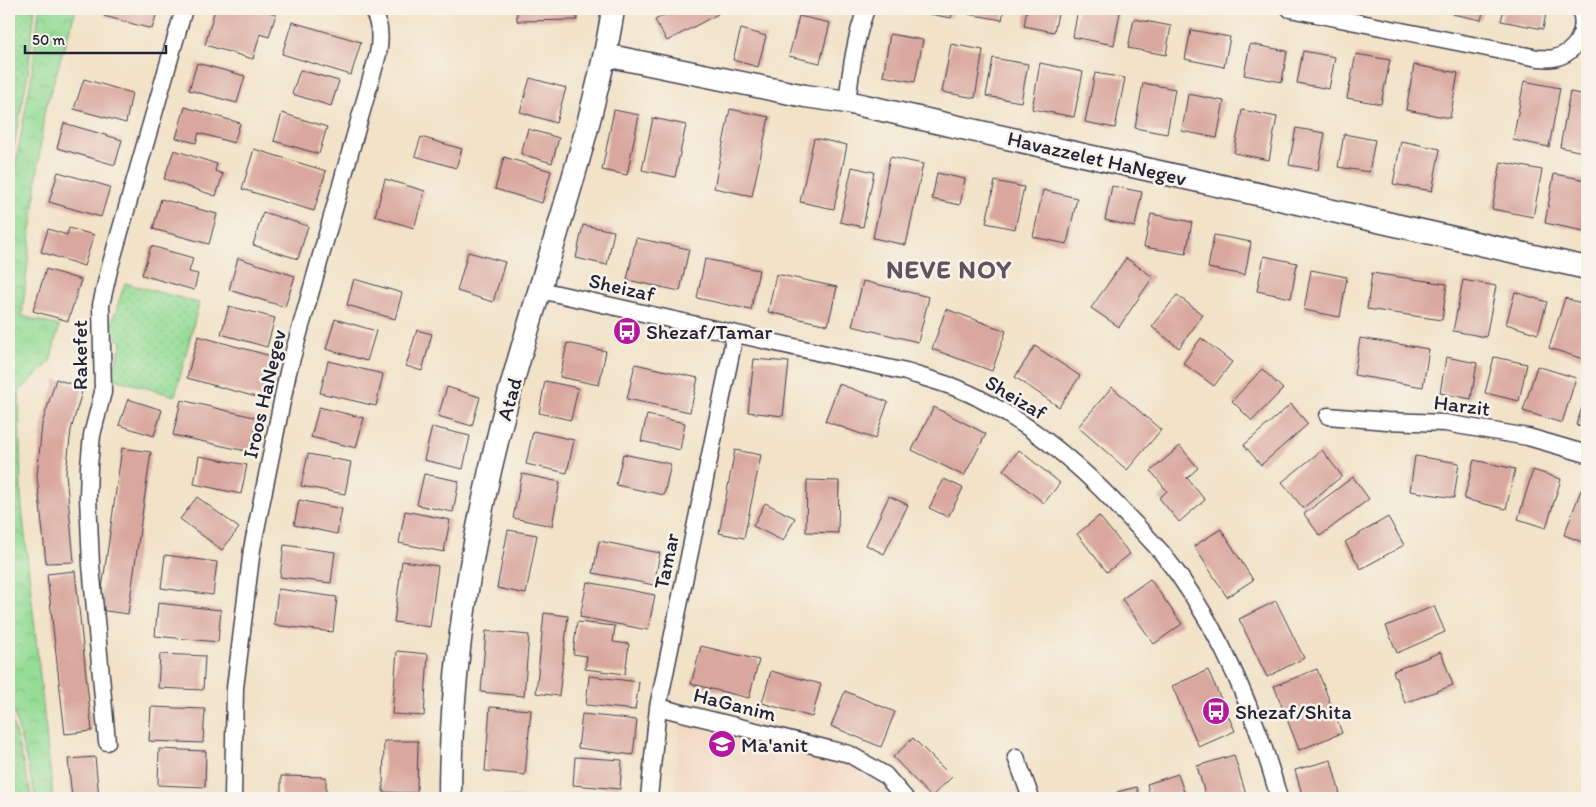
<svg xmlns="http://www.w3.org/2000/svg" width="1596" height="807" viewBox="0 0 1596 807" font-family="Itim,sans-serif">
	<defs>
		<pattern id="grass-dots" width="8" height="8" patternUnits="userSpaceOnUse" patternTransform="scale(1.25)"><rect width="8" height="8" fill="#95dc96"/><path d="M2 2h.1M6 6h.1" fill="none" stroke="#80bc82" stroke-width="1.8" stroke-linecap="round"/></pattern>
		<pattern id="park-crowns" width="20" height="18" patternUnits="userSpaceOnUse" patternTransform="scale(1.25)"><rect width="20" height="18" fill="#95dc96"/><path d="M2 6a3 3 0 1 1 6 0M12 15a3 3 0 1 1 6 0" fill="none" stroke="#80bc82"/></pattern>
	</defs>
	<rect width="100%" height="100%" fill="#f7f3e8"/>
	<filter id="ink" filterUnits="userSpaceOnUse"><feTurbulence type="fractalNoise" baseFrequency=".02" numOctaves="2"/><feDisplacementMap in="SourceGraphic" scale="10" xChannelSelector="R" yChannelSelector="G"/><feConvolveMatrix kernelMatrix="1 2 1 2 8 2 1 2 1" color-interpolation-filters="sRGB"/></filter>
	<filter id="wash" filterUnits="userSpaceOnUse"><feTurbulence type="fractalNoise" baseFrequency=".0096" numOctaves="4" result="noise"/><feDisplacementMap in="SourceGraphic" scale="20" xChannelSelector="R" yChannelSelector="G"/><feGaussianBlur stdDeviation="1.12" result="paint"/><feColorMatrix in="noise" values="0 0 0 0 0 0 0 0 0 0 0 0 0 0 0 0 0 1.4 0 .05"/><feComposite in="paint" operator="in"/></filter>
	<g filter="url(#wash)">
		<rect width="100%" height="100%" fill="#f2e2c7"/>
		<path fill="#f3d4be" d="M680 723 851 764 893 794 896 798H674Z"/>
		<path fill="url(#grass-dots)" stroke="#5c7f68" d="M9 9H35L28 73 9 173Z
			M125 283 199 303 175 396 111 378 122 342 108 334Z
			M9 710 31 793 32 798H9Z"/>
		<path fill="url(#park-crowns)" stroke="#5c7f68" d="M39 9H76L44 113 22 316 59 326 50 362 19 391 21 499 53 798H36L9 693V201L32 73Z"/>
		<g id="blocks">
			<path fill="#d9a79e" d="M106 9H158L152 29 104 16Z
				M215 9H260L276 14 269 37 260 34 253 59 205 45Z
				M517 9H577V20L517 21Z
				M670 9H715L718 14 667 41 655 20 672 11Z
				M914 9H953L951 18 914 11Z
				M969 9H1004L1002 20 968 14Z
				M1027 9H1059L1054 32 1024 26Z
				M1078 9H1103L1120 12 1114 45 1073 37Z
				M1453 9H1484L1481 20 1452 14Z
				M1504 9H1547L1543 29 1501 21Z
				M799 16 830 23 820 63 789 56Z
				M1134 19 1171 26 1166 55 1128 48Z
				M292 22 361 42 351 75 282 54Z
				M741 29 766 36 758 67 733 60Z
				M1191 30 1230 37 1224 67 1185 59Z
				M890 34 923 40 915 82 883 76Z
				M951 44 983 50 975 98 942 92Z
				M1250 44 1287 51 1282 82 1244 75Z
				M1303 51 1335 57 1329 89 1297 83Z
				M1356 54 1390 60 1381 104 1347 98Z
				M993 58 1028 64 1021 102 986 96Z
				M197 63 245 76 237 103 189 90Z
				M1040 63 1083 72 1074 117 1032 109Z
				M1414 65 1458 73 1450 118 1406 110Z
				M300 70 339 81 331 106 292 94Z
				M1095 73 1125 78 1115 128 1085 122Z
				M530 78 566 88 556 123 520 112Z
				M84 79 132 93 126 123 74 109Z
				M1524 81 1560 88 1549 147 1513 140Z
				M1143 83 1175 89 1167 134 1135 128Z
				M1570 92 1587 95V153L1560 147Z
				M1188 94 1224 101 1217 138 1182 131Z
				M185 107 240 123 234 143 199 133 196 143 176 138Z
				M730 109 769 117 752 196 714 188Z
				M614 110 639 115 627 175 602 170Z
				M1242 110 1277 117 1269 160 1234 153Z
				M282 113 327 127 319 154 274 141Z
				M653 118 686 125 675 177 642 170Z
				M64 123 122 140 115 165 57 148Z
				M1296 128 1325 133 1318 170 1289 165Z
				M528 129 559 138 552 163 521 154Z
				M1344 134 1375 140 1369 172 1338 167Z
				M421 137 462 149 456 168 415 156Z
				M814 138 847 145 834 209 800 202Z
				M1401 141 1440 149 1432 191 1393 184Z
				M254 149 326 171 314 211 242 189Z
				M174 150 217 164 215 171 223 174 216 196 164 179Z
				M504 157 551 171 542 203 495 189Z
				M890 157 923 164 906 245 873 238Z
				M1501 162 1542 170 1533 217 1492 209Z
				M852 167 874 172 863 227 840 222Z
				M58 172 110 187 101 217 49 202Z
				M937 173 965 179 960 205 932 199Z
				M1554 174 1587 180V213L1584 231 1545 223Z
				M385 179 425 191 414 228 375 216Z
				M995 181 1024 187 1015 229 986 223Z
				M1112 186 1142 192 1135 227 1105 220Z
				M1043 190 1077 198 1067 244 1033 237Z
				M161 199 217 214 209 244 153 229Z
				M263 212 308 226 298 259 253 245Z
				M1151 214 1192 222 1186 254 1144 247Z
				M583 225 614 231 607 265 576 258Z
				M69 228 94 235 84 266 41 252 48 229 67 235Z
				M1214 235 1251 242 1245 275 1208 268Z
				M636 238 689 249 680 291 627 280Z
				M151 246 193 258 189 272 198 274 194 290 142 275Z
				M468 252 505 262 493 302 457 291Z
				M1264 256 1297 263 1291 298 1257 291Z
				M238 258 295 276 285 307 229 290Z
				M1126 258 1153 277 1119 327 1091 308Z
				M705 259 759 270 751 310 697 298Z
				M46 269 81 280 68 321 33 311Z
				M1311 270 1347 277 1340 317 1304 310Z
				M1372 273 1447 284 1442 320 1367 309Z
				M776 274 837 287 828 325 768 312Z
				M354 279 402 293 395 319 347 305Z
				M1463 280 1496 286 1486 337 1453 331Z
				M863 281 929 297 918 342 852 326Z
				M1515 292 1547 302 1538 334 1506 324Z
				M1177 295 1203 315 1179 348 1152 327Z
				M1565 298 1587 305V347L1583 359 1549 348Z
				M229 306 275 318 267 347 221 334Z
				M946 309 1006 331 992 371 932 349Z
				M335 319 376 331 367 361 326 349Z
				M417 330 432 334 422 371 406 366Z
				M198 336 271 356 260 398 187 378Z
				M1201 338 1232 362 1214 386 1183 363Z
				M1360 338 1429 349 1423 387 1354 375Z
				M567 343 606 351 599 385 560 377Z
				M1035 346 1080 376 1059 407 1015 377Z
				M1446 357 1477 363 1471 399 1440 393Z
				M1494 357 1527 364 1519 401 1485 393Z
				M754 359 789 362 783 416 748 412Z
				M328 361 383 374 376 406 320 393Z
				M635 364 698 378 690 412 627 399Z
				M1537 366 1576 378 1562 423 1523 411Z
				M1262 369 1283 389 1252 421 1232 401Z
				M56 379 83 388 71 430 66 473 74 562 46 563 37 476 42 424Z
				M545 381 578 388 571 420 539 413Z
				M839 384 888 402 875 439 825 421Z
				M447 387 480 397 472 426 438 416Z
				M1112 387 1161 430 1127 470 1078 427Z
				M1587 393V428L1576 425Z
				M128 399 162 410 154 436 119 425Z
				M181 400 258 418 250 452 173 435Z
				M1291 404 1308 424 1261 465 1244 445Z
				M319 407 364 418 356 448 311 437Z
				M934 407 986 434 964 476 912 450Z
				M647 415 685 423 680 450 641 441Z
				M432 427 470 436 463 469 424 460Z
				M533 431 574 440 567 473 526 464Z
				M1180 446 1198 468 1187 478 1205 500 1179 522 1159 498 1167 491 1151 471Z
				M122 448 151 452 128 614 99 610Z
				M735 450 761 455 744 538 719 533Z
				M1019 450 1060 483 1044 503 1003 470Z
				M1322 450 1342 476 1303 508 1282 482Z
				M308 454 351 462 345 494 301 486Z
				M623 454 671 464 664 495 616 485Z
				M199 456 247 465 241 494 194 484Z
				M1415 456 1459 463 1454 498 1410 491Z
				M1474 460 1515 469 1506 509 1464 499Z
				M1533 470 1561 479 1546 528 1518 519Z
				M424 474 459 481 453 512 417 505Z
				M522 474 560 482 552 526 513 518Z
				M1353 477 1369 499 1320 536 1304 514Z
				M944 479 963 488 948 517 929 508Z
				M807 480 839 481 838 533 806 532Z
				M1581 490 1587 492V544L1564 535Z
				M889 496 908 505 884 554 866 545Z
				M197 497 239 528 222 550 180 519Z
				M299 500 342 509 337 534 294 525Z
				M765 503 795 518 783 541 753 526Z
				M405 511 450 520 444 552 399 543Z
				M1099 516 1130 554 1107 572 1077 534Z
				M1388 517 1404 545 1361 569 1345 542Z
				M1221 529 1253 580 1227 597 1194 546Z
				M508 530 537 535 526 594 497 588Z
				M599 541 660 553 654 585 593 573Z
				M284 545 335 552 331 583 280 577Z
				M165 555 217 562 213 595 161 588Z
				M402 561 438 566 430 627 394 622Z
				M75 571 92 731 65 734 47 574Z
				M1150 579 1182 624 1154 644 1122 599Z
				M587 582 655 595 648 630 580 617Z
				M278 589 337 597 333 632 274 625Z
				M1276 601 1304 658 1267 677 1239 619Z
				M158 603 221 610 218 642 155 636Z
				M1434 606 1445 632 1397 653 1386 626Z
				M544 613 568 616 559 696 536 693Z
				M577 622 615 626 613 642 629 644 625 674 585 669 587 656 573 654Z
				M486 631 529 635 524 696 481 692Z
				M701 646 759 660 749 698 691 684Z
				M397 651 428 654 424 716 392 714Z
				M1441 652 1453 685 1405 703 1393 671Z
				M160 654 205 656 203 690 158 688Z
				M1317 669 1342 733 1299 750 1274 686Z
				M1208 670 1235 731 1199 747 1172 686Z
				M771 671 821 684 812 717 762 703Z
				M589 676 639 682 635 710 586 705Z
				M845 691 895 712 881 747 831 726Z
				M151 707 205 709 203 743 149 741Z
				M490 707 531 710 525 775 485 771Z
				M582 714 637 720 633 755 578 748Z
				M913 738 952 777 931 797 893 757Z
				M384 741H418L417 793 383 792Z
				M159 749 206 751 205 787 158 785Z
				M1234 755 1247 798H1206L1197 766Z
				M95 757 99 797 72 798 68 759Z
				M575 757 622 760 620 789 573 785Z
				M1331 760 1341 798H1303L1295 770Z
				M1178 774 1186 798H1151L1147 784Z
				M281 776 326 777V798H281Z
				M1137 787 1140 798H1119L1117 792Z
				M482 795 521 797V798H482Z"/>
		</g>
	</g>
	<g filter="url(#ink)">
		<use href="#blocks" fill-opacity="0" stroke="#413f50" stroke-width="1"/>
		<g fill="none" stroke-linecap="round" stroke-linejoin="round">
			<g stroke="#413f50" stroke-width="19">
				<path id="street" d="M1290 9 1538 58C1543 58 1549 59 1554 58 1577 53 1588 30 1580 9
					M847 102C851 70 855 39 866 9
					M540 290 906 372C932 380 960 387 984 401 1034 427 1077 463 1115 503 1131 520 1147 536 1162 553 1219 624 1255 711 1279 798
					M1328 416 1386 421 1445 423 1528 437 1587 454
					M658 707 849 754 885 775 905 798
					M107 742 91 565 88 497 89 466 92 435 103 392 101 305 109 270 184 9
					M1016 757 1031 798
					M233 798 235 688 252 549 288 372 378 54C381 38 381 23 372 9
					M649 798 658 707 735 334"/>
			</g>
			<g stroke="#413f50" stroke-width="25">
				<path id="secondary" d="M605 55 805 96 847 102 1587 268
					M450 798C450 672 470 547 501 425 527 322 563 222 589 120 598 83 608 47 613 9"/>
			</g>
			<use href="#street" stroke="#fff" stroke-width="16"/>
			<use href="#secondary" stroke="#fff" stroke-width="22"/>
		</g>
	</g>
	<defs>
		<g id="bus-disc" transform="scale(1.4375)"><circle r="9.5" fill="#b5179e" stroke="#f7f3e8"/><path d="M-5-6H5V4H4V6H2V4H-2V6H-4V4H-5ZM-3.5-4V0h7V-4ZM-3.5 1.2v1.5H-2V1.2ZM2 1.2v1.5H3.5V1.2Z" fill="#fff"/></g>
		<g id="school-disc" transform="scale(1.4375)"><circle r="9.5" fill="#b5179e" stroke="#f7f3e8"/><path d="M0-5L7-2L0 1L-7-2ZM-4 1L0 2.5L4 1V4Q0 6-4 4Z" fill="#fff"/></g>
	</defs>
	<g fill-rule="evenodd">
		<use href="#bus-disc" x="627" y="331"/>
		<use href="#bus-disc" x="1216" y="711"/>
		<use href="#school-disc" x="722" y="744"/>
	</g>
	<g text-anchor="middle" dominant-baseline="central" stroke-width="5" stroke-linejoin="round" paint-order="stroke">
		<g font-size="21" fill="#22223b" stroke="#f7f3e8">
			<text transform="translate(1097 158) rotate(13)">Havazzelet HaNegev</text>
			<text transform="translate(622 287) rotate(13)">Sheizaf</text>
			<text transform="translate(79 355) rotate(-90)">Rakefet</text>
			<text transform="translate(264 394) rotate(-77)">Iroos HaNegev</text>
			<text transform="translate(1016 397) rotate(31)">Sheizaf</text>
			<text transform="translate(509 399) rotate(-74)">Atad</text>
			<text transform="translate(1462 405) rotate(7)">Harzit</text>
			<text transform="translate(666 561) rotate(-78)">Tamar</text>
			<text transform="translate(735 704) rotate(14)">HaGanim</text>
		</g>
		<g font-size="21" fill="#22223b" stroke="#f7f3e8" text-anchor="start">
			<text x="646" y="331">Shezaf/Tamar</text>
			<text x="1235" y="711">Shezaf/Shita</text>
			<text x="741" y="744">Ma'anit</text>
		</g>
		<g font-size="26" font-weight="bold" letter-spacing="1" fill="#62515e" stroke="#f7f3e8">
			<text x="949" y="269">NEVE NOY</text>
		</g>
	</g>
	<rect width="1596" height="807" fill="none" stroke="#f7f3e8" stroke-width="30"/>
	<path d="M25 45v8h141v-8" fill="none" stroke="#22223b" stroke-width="2.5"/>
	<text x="32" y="45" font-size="15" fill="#22223b" stroke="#f7f3e8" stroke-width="4" paint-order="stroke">50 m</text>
</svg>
